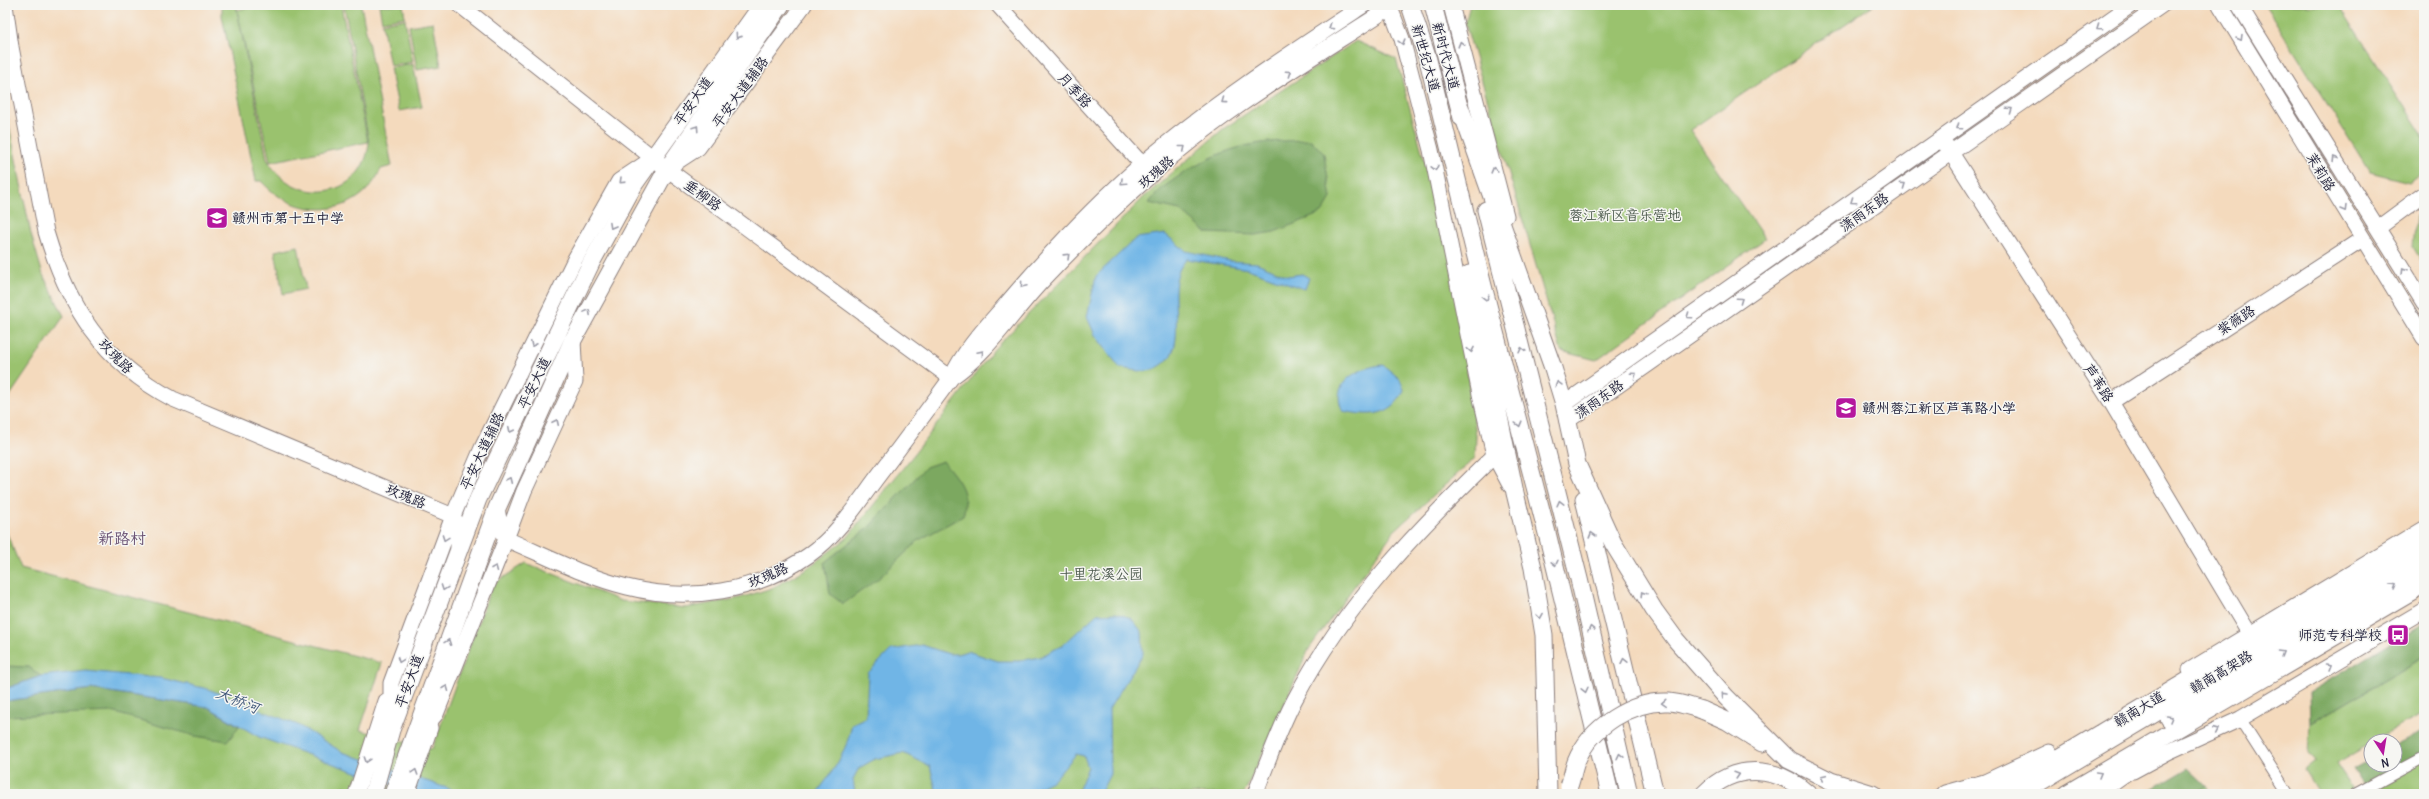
<svg xmlns="http://www.w3.org/2000/svg" width="2429" height="799" viewBox="0 0 2429 799" font-family="Delius,'LXGW WenKai TC',sans-serif">
	<rect width="100%" height="100%" fill="#f6f6f2"/>
	<filter id="ink" filterUnits="userSpaceOnUse"><feTurbulence type="fractalNoise" baseFrequency=".025" numOctaves="2"/><feDisplacementMap in="SourceGraphic" scale="8" xChannelSelector="R" yChannelSelector="G"/><feConvolveMatrix kernelMatrix="1 2 1 2 8 2 1 2 1" color-interpolation-filters="sRGB"/></filter>
	<filter id="wash" filterUnits="userSpaceOnUse"><feTurbulence type="fractalNoise" baseFrequency=".012" numOctaves="4" result="noise"/><feDisplacementMap in="SourceGraphic" scale="16" xChannelSelector="R" yChannelSelector="G"/><feGaussianBlur stdDeviation="0.9" result="paint"/><feColorMatrix in="noise" values="0 0 0 0 0 0 0 0 0 0 0 0 0 0 0 0 0 1.4 0 .05"/><feComposite in="paint" operator="in"/></filter>
	<g filter="url(#wash)">
		<rect width="100%" height="100%" fill="#f4dabd"/>
		<path fill="#9ac26e" stroke="#5e7254" d="M222 5H237V10L258 5H341L368 142 270 162 237 10 267 159C293 207 363 201 369 143L344 5H361L392 166 381 169C358 220 296 220 261 181H256L222 16Z
			M379 5H403L405 17 382 21Z
			M1470 5H1873L1690 130 1765 239 1596 360 1561 351 1465 23Z
			M2265 5H2339L2424 137V172L2409 182 2370 172Z
			M405 19 413 62 390 66 382 23Z
			M433 22 441 66 417 70 409 26Z
			M1356 41 1396 59 1450 251 1476 435 1475 458 1394 531 1309 649 1244 794H364L343 786 340 794H5V529L21 568 382 663 360 730 432 749 492 585 526 563 621 601 686 608 740 598 772 588 806 569 847 538 915 453 995 348 1143 198 1223 129Z
			M413 64 422 107 399 111 390 68Z
			M5 105 31 234 43 275 64 316 5 403Z
			M2424 209V265L2413 247 2416 215Z
			M298 246 306 289 283 294 275 251Z
			M2424 657V714L2371 741V743L2336 764 2356 794 2424 757V794H2320L2305 770 2315 762 2308 754 2310 724Z
			M2207 786 2211 794H2194Z"/>
		<path fill="#7ba861" stroke="#4e654e" d="M1311 140 1324 154 1331 198 1322 213 1274 232 1255 235 1207 233 1180 210 1149 203C1159 189 1170 182 1184 173 1230 144 1258 141 1311 140Z
			M943 461C958 480 970 491 963 516L919 540 878 579 843 604 830 594 825 562 869 527 926 467Z
			M2424 623V657L2310 724 2309 693Z
			M5 666 29 667 41 676 5 689Z
			M91 689 208 707 239 726 228 741 195 736 112 712 5 716V701Z
			M2424 730V757L2366 789 2353 769 2371 759V765H2395V745Z
			M2188 768 2207 786 2194 794H2144Z"/>
		<path fill="#6fb5e6" stroke="#486c90" d="M1165 234 1186 251 1230 261 1257 263 1288 276 1302 274 1309 278 1305 289 1298 287 1248 269 1187 259C1156 288 1201 354 1151 370 1142 373 1129 369 1120 368L1095 335 1087 317 1096 276 1136 238Z
			M1383 365 1400 379 1404 390C1392 418 1368 416 1343 411 1328 383 1359 367 1383 365Z
			M1116 613 1131 618 1142 632 1143 654 1109 709 1110 774 1100 794H1077L1088 767 1084 756 1076 754 1054 780 1026 794H937L930 766 903 753 875 759 859 768 853 779 855 794H816C834 770 846 754 852 724L866 717 868 673 891 650 922 645 949 654H958L967 651 998 661H1019L1040 657 1063 645 1097 614Z
			M86 671 161 678 208 689 298 725 342 752 464 794H417L259 737 208 707 91 689 5 701V689L41 676Z"/>
	</g>
	<g filter="url(#ink)">
		<g fill="none" stroke-linecap="round" stroke-linejoin="round">
			<g stroke="#8b7e7c" stroke-width="13">
				<path id="street" d="M2240 719 2288 794
					M2356 794 2424 757"/>
			</g>
			<g stroke="#8b7e7c" stroke-width="17">
				<path id="secondary" d="M5 5 11 47 46 232C68 307 103 362 173 399L453 516 459 527 458 547
					M460 5 667 169 951 378
					M998 5 1148 171
					M1389 5 1402 39 1431 150 1480 394 1494 455 1510 485
					M1451 5 1506 216
					M2220 5 2424 338
					M2239 5 2424 303
					M1946 145 2111 402 2249 633
					M669 167 698 148 804 5
					M2378 228 2424 194
					M952 377C989 352 1012 312 1043 280 1077 244 1114 208 1151 175 1223 109 1313 58 1394 5
					M2111 402 2362 239
					M1564 404 2131 5
					M1567 421 2162 5
					M497 508 501 531 506 539C546 556 586 577 627 587 689 603 757 592 809 555 836 536 856 506 875 480 901 446 926 412 951 378 965 347 991 322 1013 296 1053 250 1096 204 1142 164 1211 105 1288 55 1364 5
					M2190 670 2424 529
					M391 727V683L453 516 482 448 575 259 619 181 649 161
					M415 739 436 714 506 539 524 491 575 381 573 340
					M2133 771 2168 752 2240 719 2424 610
					M356 794 386 701
					M407 794 430 728
					M1255 794C1268 762 1279 729 1295 699 1346 602 1423 524 1501 449
					M1986 794 2009 780"/>
			</g>
			<g stroke="#8b7e7c" stroke-width="19">
				<path id="primary" d="M1410 5 1428 60 1482 282 1548 537 1610 794
					M1433 5 1462 118
					M1460 107 1553 368 1564 404 1577 464 1613 543 1654 610 1676 640 1726 697 1789 760 1831 781 1873 794
					M1486 210 1579 579 1629 794
					M1469 274 1515 493 1533 568 1544 635 1548 794
					M1584 499 1655 794
					M1702 710 1727 721 1762 743
					M373 794 391 730 478 499 591 263 635 183 762 5
					M393 794 497 508 573 340 667 169 781 5
					M1704 794C1735 762 1777 766 1808 794
					M1945 794 1985 783 2049 753
					M1999 794 2424 539
					M2066 794 2424 584
					M2095 794 2143 760"/>
			</g>
			<g stroke="#8b7e7c" stroke-width="21">
				<path id="highway" d="M2170 718 2424 568
					M2018 794 2424 551"/>
			</g>
			<use href="#street" stroke="#fff" stroke-width="11"/>
			<use href="#secondary" stroke="#fff" stroke-width="15"/>
			<use href="#primary" stroke="#fff" stroke-width="17"/>
			<use href="#highway" stroke="#fff" stroke-width="19"/>
			<g stroke="#8b7e7c" stroke-width="19" stroke-linecap="butt">
				<path id="primary-bridge" d="M1569 786C1572 778 1573 770 1576 762 1590 727 1632 700 1669 702 1681 703 1691 707 1702 710"/>
			</g>
			<use href="#primary-bridge" stroke="#fff" stroke-width="17"/>
		</g>
		<defs><path id="oneway-chevron" d="M-2-3.5L2.5 0L-2 3.5" fill="none" stroke-width="1.6" stroke-linecap="round" stroke-linejoin="round"/></defs>
		<g stroke="#9c9ca7">
			<use href="#oneway-chevron" transform="translate(1331 27) rotate(146)"/>
			<use href="#oneway-chevron" transform="translate(2099 27) rotate(145)"/>
			<use href="#oneway-chevron" transform="translate(738 36) rotate(125)"/>
			<use href="#oneway-chevron" transform="translate(2240 38) rotate(59)"/>
			<use href="#oneway-chevron" transform="translate(1402 42) rotate(74)"/>
			<use href="#oneway-chevron" transform="translate(1461 44) rotate(-105)"/>
			<use href="#oneway-chevron" transform="translate(1289 73) rotate(-34)"/>
			<use href="#oneway-chevron" transform="translate(1224 101) rotate(144)"/>
			<use href="#oneway-chevron" transform="translate(2010 110) rotate(-35)"/>
			<use href="#oneway-chevron" transform="translate(1959 127) rotate(145)"/>
			<use href="#oneway-chevron" transform="translate(696 128) rotate(-56)"/>
			<use href="#oneway-chevron" transform="translate(1183 148) rotate(-39)"/>
			<use href="#oneway-chevron" transform="translate(2335 159) rotate(-122)"/>
			<use href="#oneway-chevron" transform="translate(1435 168) rotate(78)"/>
			<use href="#oneway-chevron" transform="translate(1494 170) rotate(-105)"/>
			<use href="#oneway-chevron" transform="translate(622 181) rotate(136)"/>
			<use href="#oneway-chevron" transform="translate(1123 182) rotate(137)"/>
			<use href="#oneway-chevron" transform="translate(1903 185) rotate(-35)"/>
			<use href="#oneway-chevron" transform="translate(1853 201) rotate(145)"/>
			<use href="#oneway-chevron" transform="translate(2344 209) rotate(59)"/>
			<use href="#oneway-chevron" transform="translate(612 226) rotate(119)"/>
			<use href="#oneway-chevron" transform="translate(1067 256) rotate(-44)"/>
			<use href="#oneway-chevron" transform="translate(2404 270) rotate(-122)"/>
			<use href="#oneway-chevron" transform="translate(1023 285) rotate(130)"/>
			<use href="#oneway-chevron" transform="translate(1486 298) rotate(75)"/>
			<use href="#oneway-chevron" transform="translate(1740 300) rotate(-35)"/>
			<use href="#oneway-chevron" transform="translate(588 312) rotate(-62)"/>
			<use href="#oneway-chevron" transform="translate(1689 316) rotate(145)"/>
			<use href="#oneway-chevron" transform="translate(533 344) rotate(116)"/>
			<use href="#oneway-chevron" transform="translate(1471 350) rotate(79)"/>
			<use href="#oneway-chevron" transform="translate(1522 350) rotate(-104)"/>
			<use href="#oneway-chevron" transform="translate(981 353) rotate(-49)"/>
			<use href="#oneway-chevron" transform="translate(1634 375) rotate(-35)"/>
			<use href="#oneway-chevron" transform="translate(1558 384) rotate(-106)"/>
			<use href="#oneway-chevron" transform="translate(556 422) rotate(-65)"/>
			<use href="#oneway-chevron" transform="translate(1519 424) rotate(75)"/>
			<use href="#oneway-chevron" transform="translate(511 430) rotate(116)"/>
			<use href="#oneway-chevron" transform="translate(509 480) rotate(-66)"/>
			<use href="#oneway-chevron" transform="translate(1560 503) rotate(-104)"/>
			<use href="#oneway-chevron" transform="translate(1592 535) rotate(-106)"/>
			<use href="#oneway-chevron" transform="translate(445 538) rotate(110)"/>
			<use href="#oneway-chevron" transform="translate(1555 563) rotate(77)"/>
			<use href="#oneway-chevron" transform="translate(495 568) rotate(-68)"/>
			<use href="#oneway-chevron" transform="translate(2394 586) rotate(-31)"/>
			<use href="#oneway-chevron" transform="translate(444 588) rotate(110)"/>
			<use href="#oneway-chevron" transform="translate(1643 594) rotate(-123)"/>
			<use href="#oneway-chevron" transform="translate(1540 616) rotate(81)"/>
			<use href="#oneway-chevron" transform="translate(1591 629) rotate(-103)"/>
			<use href="#oneway-chevron" transform="translate(448 642) rotate(-70)"/>
			<use href="#oneway-chevron" transform="translate(2282 653) rotate(-31)"/>
			<use href="#oneway-chevron" transform="translate(400 660) rotate(110)"/>
			<use href="#oneway-chevron" transform="translate(1624 661) rotate(-102)"/>
			<use href="#oneway-chevron" transform="translate(2329 666) rotate(-31)"/>
			<use href="#oneway-chevron" transform="translate(446 688) rotate(-68)"/>
			<use href="#oneway-chevron" transform="translate(1585 690) rotate(77)"/>
			<use href="#oneway-chevron" transform="translate(1724 695) rotate(-133)"/>
			<use href="#oneway-chevron" transform="translate(1664 703) rotate(176)"/>
			<use href="#oneway-chevron" transform="translate(2170 718) rotate(-30)"/>
			<use href="#oneway-chevron" transform="translate(2216 730) rotate(-24)"/>
			<use href="#oneway-chevron" transform="translate(1620 756) rotate(-103)"/>
			<use href="#oneway-chevron" transform="translate(367 760) rotate(108)"/>
			<use href="#oneway-chevron" transform="translate(415 772) rotate(-72)"/>
			<use href="#oneway-chevron" transform="translate(2099 774) rotate(-30)"/>
			<use href="#oneway-chevron" transform="translate(1737 775) rotate(-17)"/>
			<use href="#oneway-chevron" transform="translate(1823 777) rotate(-155)"/>
		</g>
	</g>
	<defs>
		<g id="school-square" transform="scale(1.15)"><rect x="-9" y="-9" width="18" height="18" rx="4" fill="#b5179e" stroke="#f6f6f2"/><path d="M0-5L7-2L0 1L-7-2ZM-4 1L0 2.5L4 1V4Q0 6-4 4Z" fill="#fff"/></g>
		<g id="bus-square" transform="scale(1.15)"><rect x="-9" y="-9" width="18" height="18" rx="4" fill="#b5179e" stroke="#f6f6f2"/><path d="M-5-6H5V4H4V6H2V4H-2V6H-4V4H-5ZM-3.5-4V0h7V-4ZM-3.5 1.2v1.5H-2V1.2ZM2 1.2v1.5H3.5V1.2Z" fill="#fff"/></g>
	</defs>
	<g fill-rule="evenodd">
		<use href="#school-square" x="217" y="218"/>
		<use href="#school-square" x="1846" y="408"/>
		<use href="#bus-square" x="2398" y="635"/>
	</g>
	<g text-anchor="middle" dominant-baseline="central" stroke-width="3" stroke-linejoin="round" paint-order="stroke">
		<g font-size="14" fill="#22223b" stroke="#f6f6f2">
			<text transform="translate(1446 56) rotate(75)">新时代大道</text>
			<text transform="translate(1426 58) rotate(74)">新世纪大道</text>
			<text transform="translate(1075 90) rotate(48)">月季路</text>
			<text transform="translate(740 92) rotate(-54)">平安大道辅路</text>
			<text transform="translate(693 101) rotate(-55)">平安大道</text>
			<text transform="translate(1156 172) rotate(-41)">玫瑰路</text>
			<text transform="translate(2321 172) rotate(59)">茉莉路</text>
			<text transform="translate(703 195) rotate(36)">垂柳路</text>
			<text transform="translate(1864 212) rotate(-35)">潇雨东路</text>
			<text transform="translate(2236 320) rotate(-33)">紫薇路</text>
			<text transform="translate(116 356) rotate(46)">玫瑰路</text>
			<text transform="translate(534 383) rotate(-64)">平安大道</text>
			<text transform="translate(2099 383) rotate(57)">芦苇路</text>
			<text transform="translate(1599 399) rotate(-35)">潇雨东路</text>
			<text transform="translate(482 451) rotate(-65)">平安大道辅路</text>
			<text transform="translate(406 496) rotate(23)">玫瑰路</text>
			<text transform="translate(768 575) rotate(-24)">玫瑰路</text>
			<text transform="translate(2221 672) rotate(-31)">赣南高架路</text>
			<text transform="translate(409 681) rotate(-70)">平安大道</text>
			<text transform="translate(2139 709) rotate(-31)">赣南大道</text>
		</g>
		<g font-size="14" fill="#4c5a4d" stroke="#f6f6f2">
			<text x="1625" y="215">蓉江新区音乐营地</text>
			<text x="1101" y="574">十里花溪公园</text>
		</g>
		<g font-size="14" fill="#22223b" stroke="#f6f6f2" text-anchor="start">
			<text x="232" y="218">赣州市第十五中学</text>
			<text x="1862" y="408">赣州蓉江新区芦苇路小学</text>
			<text x="2382" y="635" text-anchor="end">师范专科学校</text>
		</g>
		<g font-size="15" font-style="italic" fill="#3d5577" stroke="#f6f6f2">
			<text transform="translate(238 700) rotate(22)">大桥河</text>
		</g>
		<g font-size="16" fill="#695173" stroke="#f6f6f2">
			<text x="122" y="538">新路村</text>
		</g>
	</g>
	<rect width="2429" height="799" fill="none" stroke="#f6f6f2" stroke-width="20"/>
	<g transform="translate(2383 753) rotate(168)"><circle r="19" fill="#f6f6f2" stroke="#a1a1a9"/>
	<path d="M0-3L7 15L0 10L-7 15Z" fill="#b5179e"/>
	<text y="-6" font-size="11" font-weight="bold" text-anchor="middle" fill="#22223b">N</text>
	</g>
</svg>
